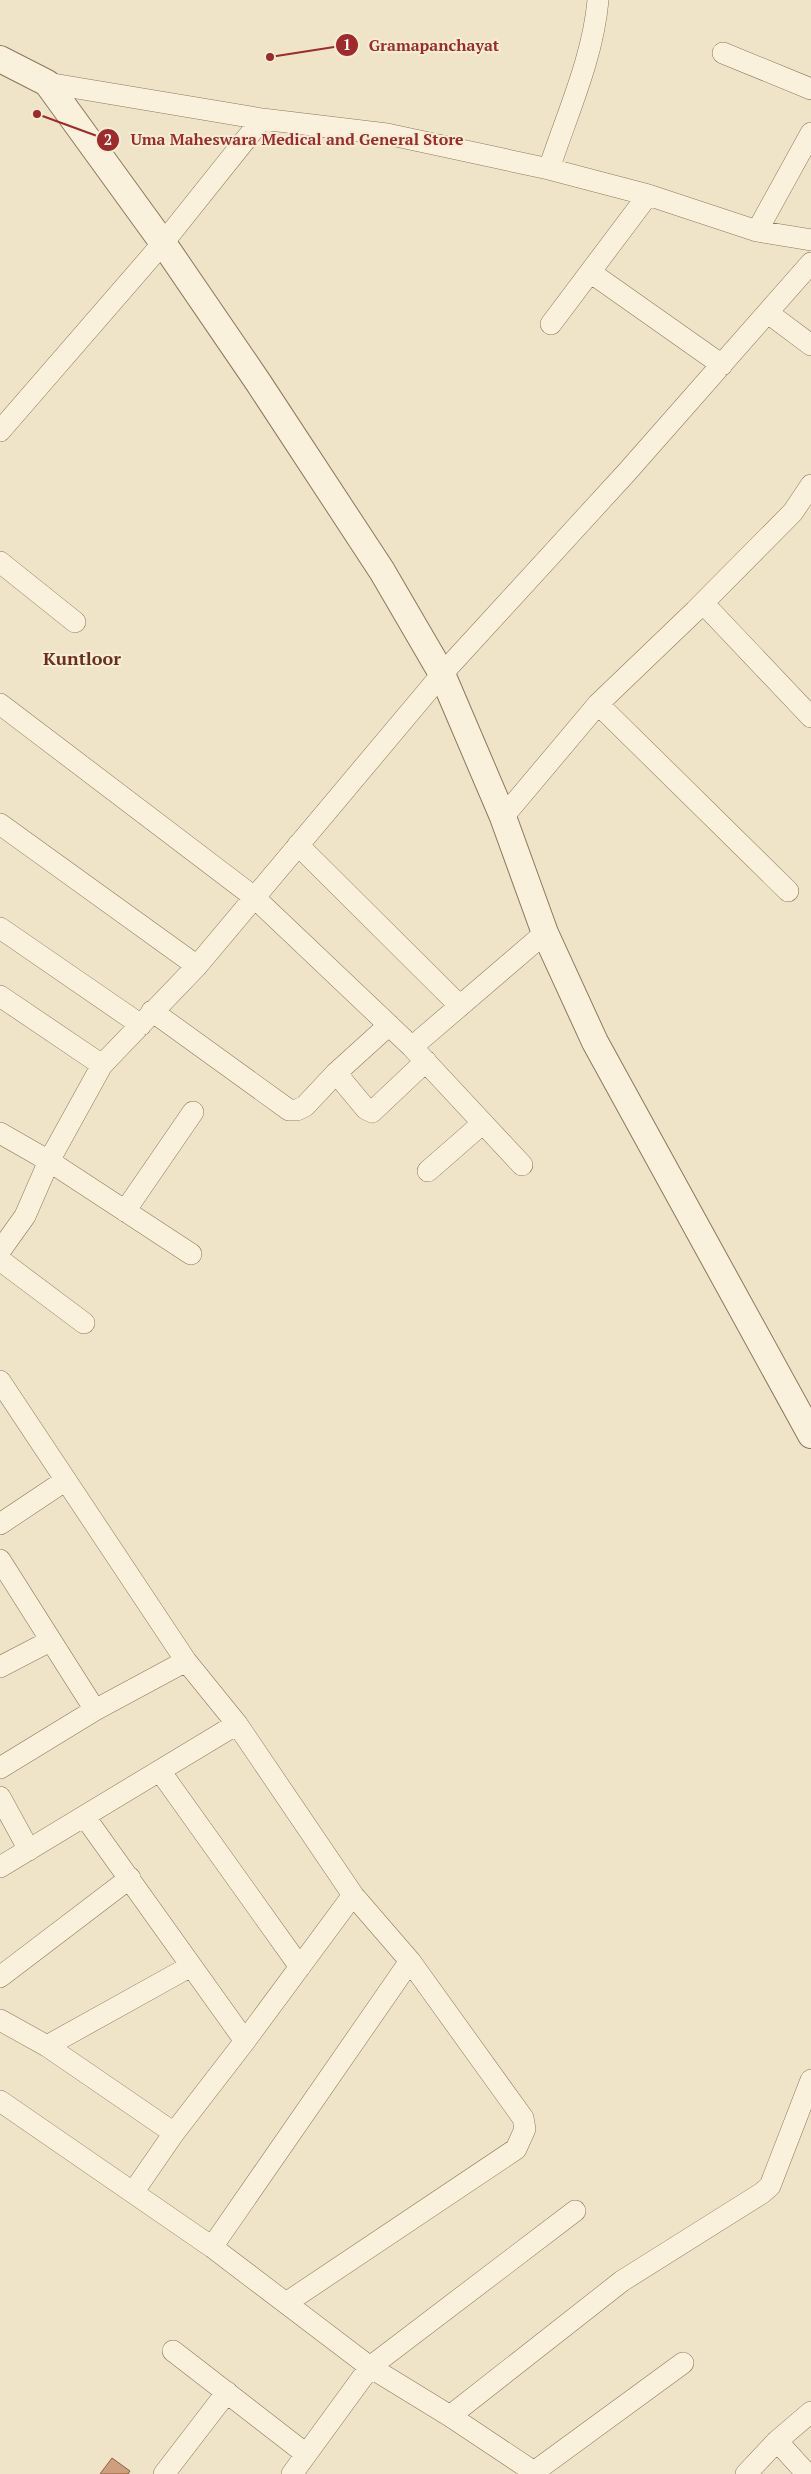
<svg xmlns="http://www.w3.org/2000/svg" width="811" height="2474" viewBox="0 0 811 2474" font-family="'PT Serif',serif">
	<rect width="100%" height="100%" fill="#f0e4c8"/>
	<path fill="#cf9f7d" stroke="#8d5f41" d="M112 2458 130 2471 128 2474H100Z"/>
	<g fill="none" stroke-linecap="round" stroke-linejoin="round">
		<g stroke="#8d765c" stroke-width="22">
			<path id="minor" d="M723 53 811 89
				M47 83 262 119 387 134 549 169 648 195 757 231 811 240
				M549 169C567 114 593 58 598 0
				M757 231 811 133
				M590 272 722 365
				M768 313 811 345
				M551 324 648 195
				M0 431 163 243 262 119
				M0 562 75 622
				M703 603 811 717
				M0 704 254 897 412 1047 522 1165
				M598 704 788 891
				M503 817 598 704 695 611 793 512 811 485
				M0 824 197 966
				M298 845 460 1006
				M0 928 141 1025
				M0 996 102 1065
				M152 1011 289 1110H297L305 1106 336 1073 389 1025
				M412 1047 545 933
				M336 1073 366 1109 372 1112 426 1061
				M0 1133 49 1161 191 1254
				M428 1171 483 1123
				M125 1211 193 1112
				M0 1251 25 1216 49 1161 102 1065 197 966 442 674 627 472 811 263
				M0 1260 84 1323
				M0 1381 186 1661 237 1724 353 1895 410 1961 523 2118 525 2129 516 2149 286 2303
				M0 1524 66 1480
				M0 1560 95 1710
				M0 1667 50 1641
				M0 1768 95 1710 186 1661
				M160 1771 300 1967
				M0 1797 29 1850
				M85 1817 245 2041
				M0 1867 237 1724
				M0 1977 130 1878
				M0 2020 47 2046 174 2133
				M47 2046 191 1966
				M0 2101 212 2247 370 2367 450 2416 537 2474
				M134 2191 174 2133 245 2041 353 1895
				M212 2247 410 1961
				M173 2351 306 2454
				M450 2416 622 2281 762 2193 770 2186 811 2080
				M777 2441 807 2474
				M534 2472 683 2363
				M164 2474 227 2392
				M292 2474 370 2367 575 2211
				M746 2474 777 2441 811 2412"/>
		</g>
		<g stroke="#8d765c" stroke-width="28">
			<path id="tertiary" d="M0 59 47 83 163 243 258 382 382 571 442 674 503 817 545 933 595 1042 811 1435"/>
		</g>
		<use href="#minor" stroke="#faf1dc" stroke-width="21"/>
		<use href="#tertiary" stroke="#faf1dc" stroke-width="26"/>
	</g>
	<g text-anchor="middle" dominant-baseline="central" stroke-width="4" stroke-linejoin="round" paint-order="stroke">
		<g font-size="18" font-weight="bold" fill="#6b2e1e" stroke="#f7eed8">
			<text x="82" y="658">Kuntloor</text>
		</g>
	</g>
	<path fill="none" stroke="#9e2a2b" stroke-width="2" d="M270 57L347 45M37 114L108 140"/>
	<g fill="#9e2a2b" stroke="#f7eed8" stroke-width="2">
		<circle cx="270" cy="57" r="5"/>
		<circle cx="37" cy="114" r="5"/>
		<circle cx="347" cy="45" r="12"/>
		<circle cx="108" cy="140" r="12"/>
	</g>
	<g font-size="15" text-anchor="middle" font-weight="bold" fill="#fff">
		<text x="347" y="50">1</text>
		<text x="108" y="145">2</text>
	</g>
	<g font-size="16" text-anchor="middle" font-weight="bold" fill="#9e2a2b" stroke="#f7eed8" stroke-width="4" stroke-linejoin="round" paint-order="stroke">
		<text x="434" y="51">Gramapanchayat</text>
		<text x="297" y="145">Uma Maheswara Medical and General Store</text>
	</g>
</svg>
